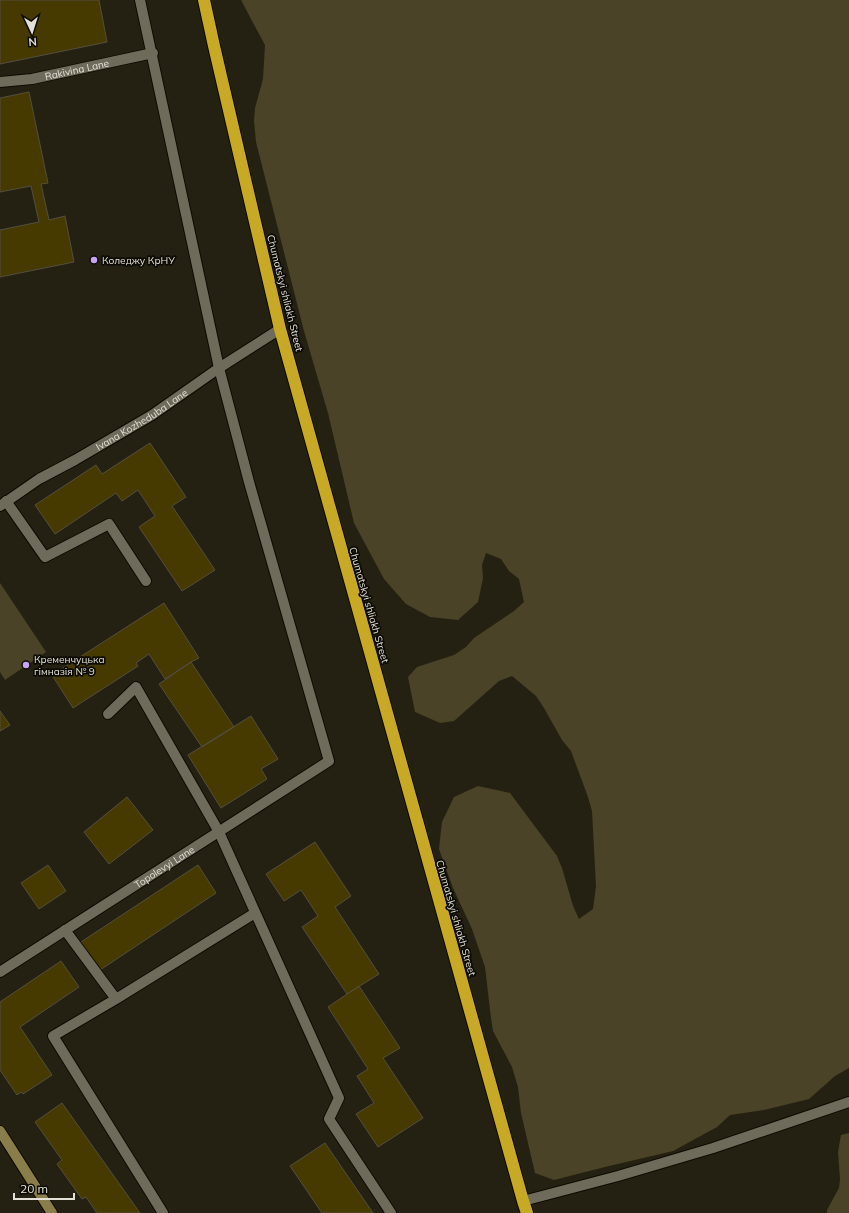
<svg xmlns="http://www.w3.org/2000/svg" width="849" height="1213" viewBox="0 0 849 1213" font-family="Mulish,sans-serif">
	<rect width="100%" height="100%" fill="#252112"/>
	<path fill="#4b4327" d="M241 0H849V1068L835 1076 809 1099 764 1110 730 1115 717 1127 673 1151 605 1167 554 1180 535 1173 521 1113 518 1087 512 1067 493 1031 491 1018 485 967 472 929 453 888 439 849 442 822 454 797 478 786 510 793 557 856 562 868 573 906 579 919 593 909 596 886 592 811 588 797 571 751 562 740 544 708 536 696 512 676 499 681 454 721 440 723 415 712 408 677 417 667 454 655 466 647 474 638 514 611 524 602 519 579 509 571 501 559 486 553 482 565 483 578 478 602 458 620 430 617 406 604 384 579 354 523 328 413 304 331 256 142 254 121 255 108 263 79 265 45Z
		M0 583 46 652 5 680 0 672Z
		M849 1133V1213H827V1210L839 1188 840 1179 838 1152 841 1135Z"/>
	<path fill="#463a00" stroke="#544f3f" d="M0 0H99L107 42 0 64Z
		M29 92 48 183 41 184 49 220 65 216 74 262 0 277V230L39 222 31 186 0 192V98Z
		M150 443 186 497 172 506 215 570 182 591 139 527 155 516 138 490 122 501 116 493 55 534 35 505 96 465 102 474Z
		M164 603 199 658 191 662 165 679 149 654 136 663 138 666 73 708 52 675Z
		M191 662 234 727 202 747 159 684Z
		M0 711 10 725 0 731Z
		M251 716 278 759 261 769 267 779 221 808 188 755Z
		M127 797 153 830 109 864 84 832Z
		M315 842 351 896 335 907 379 974 347 994 302 927 318 916 301 890 284 901 266 874Z
		M48 865 66 891 39 909 21 883Z
		M198 865 216 893 100 970 81 942Z
		M61 961 79 987 20 1027 52 1075 23 1094 21 1092 17 1095 0 1070V1002Z
		M359 986 400 1048 383 1058 423 1118 378 1147 356 1114 374 1103 357 1076 368 1069 328 1007Z
		M62 1103 140 1213H97L86 1197 82 1199 57 1164 62 1160 35 1122Z
		M325 1143 373 1213H322L290 1166Z"/>
	<g fill="none" stroke-linecap="round" stroke-linejoin="round">
		<g stroke="#0e0a01" stroke-width="12">
			<path id="lane" d="M6 501 45 557 109 524 146 581
				M108 714 136 687 219 832 339 1098 329 1119 391 1213
				M65 930 116 999 255 913
				M116 999 53 1036 163 1213
				M523 1201 618 1176 713 1148 849 1102"/>
		</g>
		<g stroke="#0e0a01" stroke-width="12">
			<g id="street">
				<path id="s1" d="M0 82 32 79 153 53"/>
				<path id="s2" d="M0 506 39 479 75 460 152 415 219 368 280 329"/>
				<path id="s3" d="M0 972 329 761 249 482 219 368 140 0"/>
			</g>
		</g>
		<g stroke="#0e0a01" stroke-width="12">
			<path id="secondary" d="M0 1131 52 1213"/>
		</g>
		<g stroke="#0e0a01" stroke-width="14">
			<path id="highway" d="M204 0 214 46 280 329 523 1201 527 1213"/>
		</g>
		<use href="#lane" stroke="#6f6b5a" stroke-width="10"/>
		<use href="#street" stroke="#6f6b5a" stroke-width="10"/>
		<use href="#secondary" stroke="#897e4a" stroke-width="10"/>
		<use href="#highway" stroke="#c7a926" stroke-width="12"/>
	</g>
	<g fill="#c8a6ef" stroke="#0c0b05" stroke-width="1.5">
		<circle cx="94" cy="260" r="4"/>
		<circle cx="26" cy="665" r="4"/>
	</g>
	<g text-anchor="middle" dominant-baseline="central" stroke-width="3.5" stroke-linejoin="round" paint-order="stroke">
		<g font-size="10" fill="#e3e1d7" stroke="#0c0b05">
			<text stroke="none"><textPath href="#s1" startOffset="78">Rakivina Lane</textPath></text>
			<text transform="translate(285 293) rotate(76)">Chumatskyi shliakh Street</text>
			<text stroke="none"><textPath href="#s2" startOffset="166">Ivana Kozheduba Lane</textPath></text>
			<text transform="translate(369 605) rotate(74)">Chumatskyi shliakh Street</text>
			<text stroke="none"><textPath href="#s3" startOffset="195">Topolevyi Lane</textPath></text>
			<text transform="translate(456 918) rotate(74)">Chumatskyi shliakh Street</text>
		</g>
		<g font-size="10" fill="#e3e1d7" stroke="#0c0b05" text-anchor="start">
			<text x="102" y="260">Коледжу КрНУ</text>
			<text x="34" y="659">Кременчуцька<tspan x="34" dy="12">гімназія № 9</tspan></text>
		</g>
	</g>
	<g transform="translate(32 32) rotate(176)" stroke="#0c0b05" stroke-width="3" paint-order="stroke">
	<path d="M0-3L7 15L0 10L-7 15Z" fill="#e3e1d7"/>
	<text y="-6" font-size="11" font-weight="bold" text-anchor="middle" fill="#e3e1d7">N</text>
	</g>
	<path d="M14 1193v6h60v-6" fill="none" stroke="#e3e1d7" stroke-width="2"/>
	<text x="20" y="1193" font-size="12" fill="#e3e1d7" stroke="#0c0b05" stroke-width="3" paint-order="stroke">20 m</text>
</svg>
